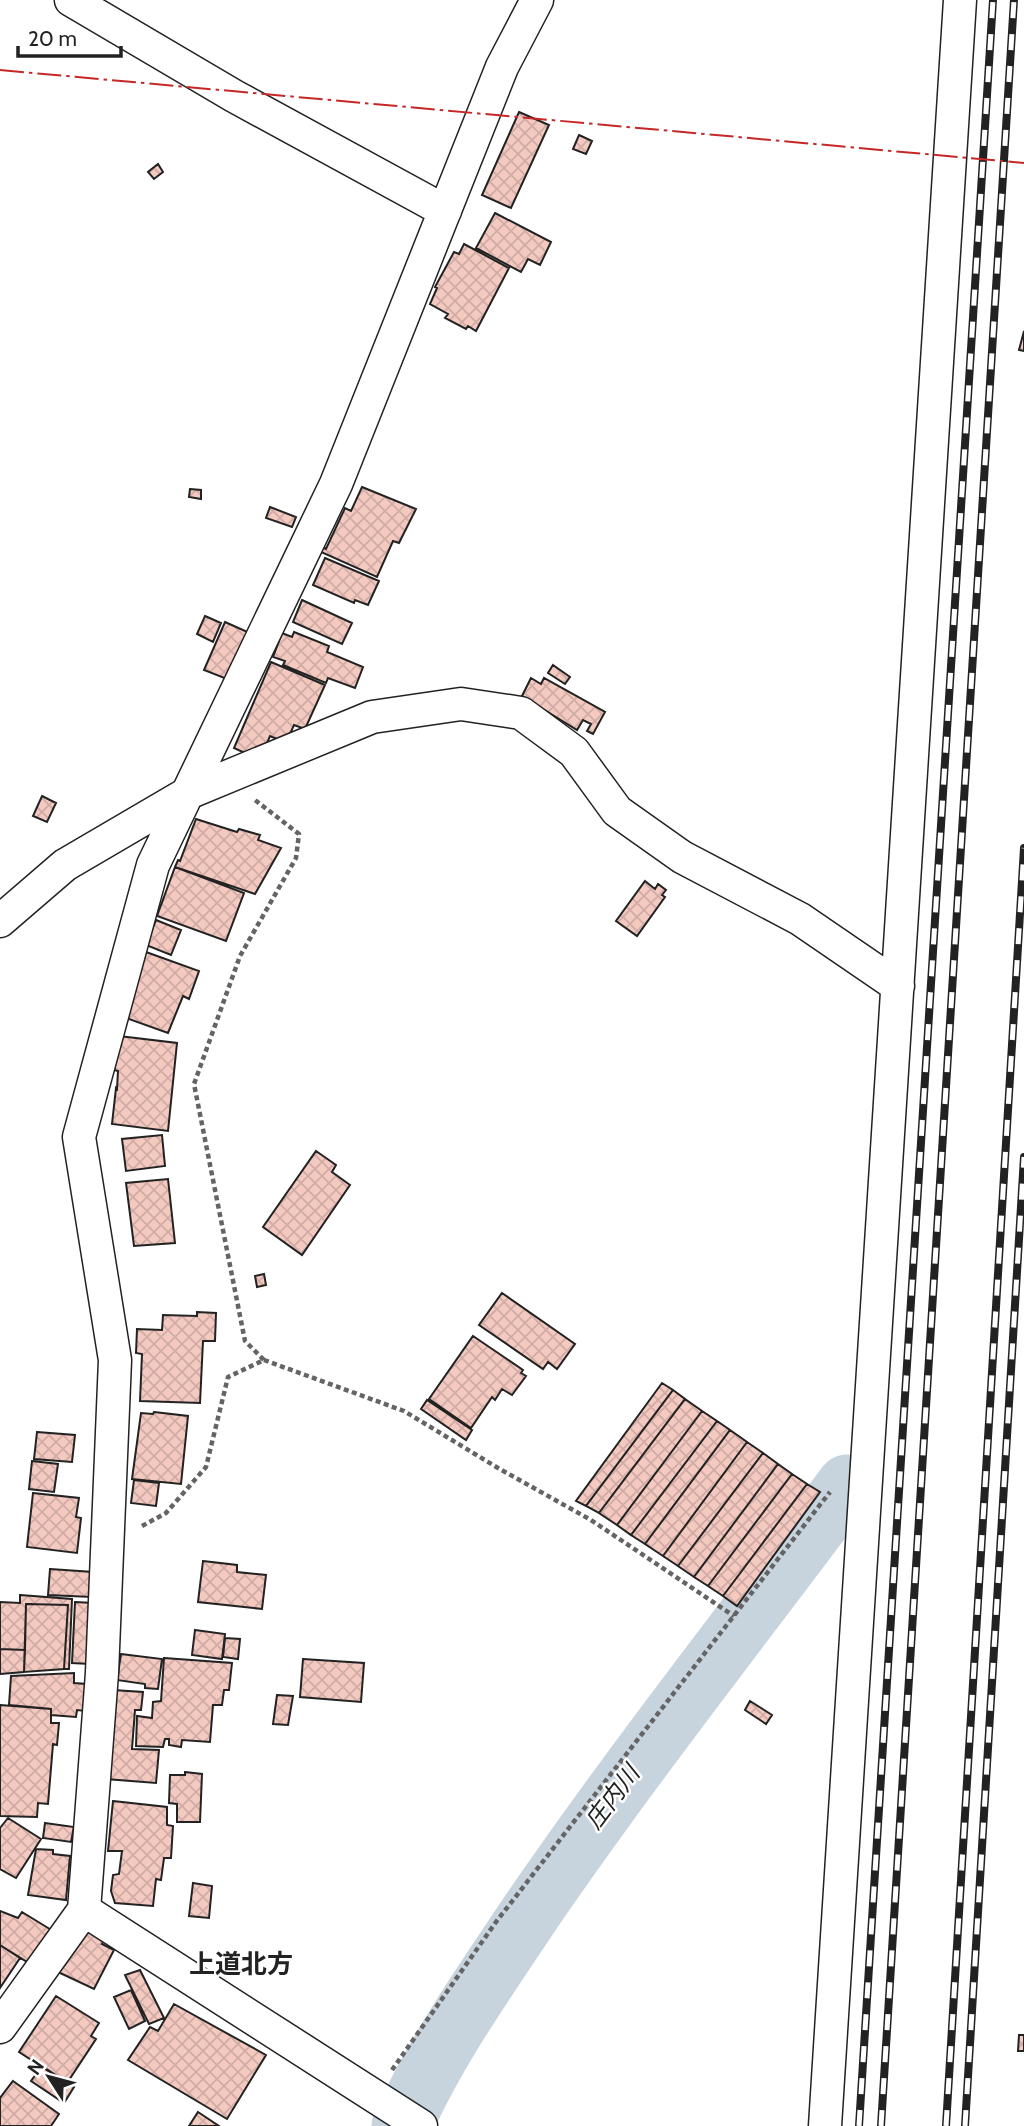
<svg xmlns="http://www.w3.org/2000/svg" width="1024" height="2126" viewBox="0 0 1024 2126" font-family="Cabin,'Noto Sans JP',sans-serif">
	<defs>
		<pattern id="building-cross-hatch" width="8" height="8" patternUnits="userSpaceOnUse" patternTransform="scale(1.75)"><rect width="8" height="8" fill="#f3c9c0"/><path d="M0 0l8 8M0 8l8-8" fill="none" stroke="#d0aca5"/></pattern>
	</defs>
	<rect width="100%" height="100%" fill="#fff"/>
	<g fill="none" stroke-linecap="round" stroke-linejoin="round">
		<path stroke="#c7d3dd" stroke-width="61" d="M402 2126C436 2050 485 1981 531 1912 631 1766 741 1627 847 1485"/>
	</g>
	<path fill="url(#building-cross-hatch)" stroke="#222" stroke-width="2" d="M519 112 549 125 511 208 482 195Z
		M579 135 592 141 586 154 573 149Z
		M158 164 163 172 154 179 148 172Z
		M495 213 551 242 540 265 528 259 521 272 476 248Z
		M464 244 509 268 476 331 468 326 466 329 445 318 448 314 430 304 437 288 435 287 454 252 459 254Z
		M1024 331V351L1019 350Z
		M362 487 416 509 399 543 393 541 377 577 321 552 322 547 326 549 345 508 351 511Z
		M190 489 201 490V499L189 497Z
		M270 507 296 517 292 527 266 518Z
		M325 558 379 581 368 605 355 600 354 603 313 585Z
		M302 600 352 623 342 644 293 622Z
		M205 616 221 623 213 642 197 634Z
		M225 622 252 634 232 681 204 670Z
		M294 632 329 646 327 652 363 667 355 688 328 678 326 683 283 665 285 661 273 657 282 633 292 637Z
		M271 662 325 685 305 729 294 725 286 743 270 736 260 760 234 748Z
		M553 665 570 677 565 684 548 673Z
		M531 678 541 684 544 678 605 712 593 734 587 731 591 724 583 720 577 730 522 696Z
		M42 796 56 803 47 822 33 816Z
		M196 819 237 832 239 829 260 835 258 840 281 848 255 894 175 867 178 860 180 861Z
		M175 867 244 893 226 941 157 916Z
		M645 881 655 889 658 884 666 890 662 895 665 897 637 936 616 921Z
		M156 920 181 930 171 955 146 945Z
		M146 952 199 971 189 999 183 996 168 1033 126 1018 133 999H130Z
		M119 1036 177 1043 168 1131 112 1124 116 1088 117 1089 118 1071 114 1070Z
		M162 1135 165 1166 126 1171 122 1139Z
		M316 1151 336 1165 332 1172 350 1185 302 1255 263 1227Z
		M168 1179 175 1243 134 1246 126 1183Z
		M264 1274 266 1285 257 1287 255 1276Z
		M502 1293 575 1344 557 1369 548 1362 543 1369 479 1325Z
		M197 1312 216 1313 215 1341H203L200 1403 140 1401 142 1354 136 1353 137 1329 162 1330 163 1315 197 1316Z
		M473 1336 523 1370 521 1373 526 1376 512 1395 502 1389 495 1400 492 1397 471 1428 429 1399Z
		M662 1383 673 1390 586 1506 576 1501Z
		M673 1390 685 1399 599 1513 586 1506Z
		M685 1399 702 1411 617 1525 599 1513Z
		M427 1400 472 1430 466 1440 421 1409Z
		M702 1411 717 1421 631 1535 617 1525Z
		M154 1412 188 1416 181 1484 132 1479 141 1413 153 1414Z
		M717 1421 730 1430 645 1544 631 1535Z
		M730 1430 747 1442 663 1556 645 1544Z
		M37 1432 75 1435 72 1462 34 1459Z
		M747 1442 763 1453 678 1566 663 1556Z
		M763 1453 778 1464 694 1577 678 1566Z
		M32 1461 58 1464 54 1492 29 1489Z
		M778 1464 792 1474 708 1586 694 1577Z
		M792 1474 807 1484 723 1596 708 1586Z
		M134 1480 159 1483 156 1506 131 1503Z
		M807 1484 820 1492 737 1606 723 1596Z
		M33 1493 79 1498 76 1517 81 1518 77 1553 27 1547Z
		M203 1561 237 1565V1572L266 1575 262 1609 198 1602Z
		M50 1569 93 1572 92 1597 48 1595Z
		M20 1595 72 1599 69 1669H64L68 1605 26 1604 25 1650 0 1649V1602L20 1603Z
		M75 1602 93 1603 90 1664 72 1663Z
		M26 1604 68 1605 64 1669 24 1672Z
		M195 1630 225 1634 222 1659 192 1655Z
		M225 1638 240 1639 238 1659 223 1657Z
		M0 1649 25 1650 24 1672 0 1674Z
		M121 1654 162 1659 158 1689 145 1688V1684L117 1680Z
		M164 1658 232 1663 229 1690H224L222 1705H213L210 1742 182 1740 181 1747 169 1745V1739H165L163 1747 136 1746 137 1716 152 1718 153 1702 161 1701Z
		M303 1659 364 1663 361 1702 300 1697Z
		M74 1673V1683L87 1684 85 1711 77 1710 76 1717 51 1715V1709L9 1705 11 1676Z
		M113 1690 143 1692 141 1710H135L132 1749 159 1750 156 1783 106 1779Z
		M277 1695 293 1696 288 1725 273 1724Z
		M750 1701 772 1715 766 1724 745 1710Z
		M0 1705 51 1709V1723H59L57 1745 53 1744 48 1804 38 1803 37 1817 0 1816Z
		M185 1772 202 1774 200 1822H177V1804L169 1803 170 1775H185Z
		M113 1801 167 1807V1825L173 1826 171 1858H164L161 1880 156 1879 153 1906 115 1903 111 1891 113 1875 119 1874 122 1851H108Z
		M8 1818 41 1839 16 1878 0 1869V1828Z
		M45 1823 74 1827 71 1842 43 1838Z
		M36 1849 53 1850V1854L70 1856 66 1900 28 1895Z
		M193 1883 212 1886 209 1918 189 1916Z
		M0 1911 18 1918 22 1912 53 1931 32 1965 0 1945Z
		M87 1929 105 1938 102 1944 114 1950 94 1989 56 1971Z
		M0 1945 20 1958 0 1988Z
		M140 1970 164 2018 149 2024 125 1975Z
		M131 1990 145 2021 129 2029 114 1997Z
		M56 1996 99 2023 91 2036 96 2039 67 2083 19 2052Z
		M174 2004 266 2055 227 2119 128 2060 150 2027 158 2031Z
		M1019 2035H1024V2051H1018Z
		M42 2066 74 2087 64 2103 31 2081Z
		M13 2081 59 2114 51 2126H0V2098Z
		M198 2112 219 2126H189Z"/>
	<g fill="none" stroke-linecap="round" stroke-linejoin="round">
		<g stroke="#222" stroke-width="35">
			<path id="street" d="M71 0 234 96 445 211
				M0 921 65 865 188 793 372 717 461 704 521 713 574 752 617 811 682 857 800 919 898 986
				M84 1910 421 2126
				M0 2027 84 1910 102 1673 115 1360 79 1137 153 865 336 484 502 67 537 0
				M825 2126 960 0"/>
		</g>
		<path stroke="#646464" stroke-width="4.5" stroke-dasharray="5 3.5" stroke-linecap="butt" d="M264 1360 404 1411 498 1468 591 1520 734 1616
			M142 1526 166 1513 206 1467 228 1377 264 1360 245 1341 194 1084 240 956 296 858 299 834 255 800
			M392 2070 496 1922 830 1492"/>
		<use href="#street" stroke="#fff" stroke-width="32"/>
		<g stroke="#222" stroke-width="8">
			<path id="rail" d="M859 2126 993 0
				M881 2126 1014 0
				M946 2126 1024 848
				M965 2126 1024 1157"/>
		</g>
		<use href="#rail" stroke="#fff" stroke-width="5" stroke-dasharray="16" stroke-linecap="butt"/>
		<path stroke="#c62828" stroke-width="2" stroke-dasharray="24 5 3.5 5" stroke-linecap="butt" d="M0 70 1024 163"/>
	</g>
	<g text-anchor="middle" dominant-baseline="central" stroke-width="5" stroke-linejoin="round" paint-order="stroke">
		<g font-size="24" font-style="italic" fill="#222" stroke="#fff">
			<text transform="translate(612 1797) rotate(-53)">庄内川</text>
		</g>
		<g font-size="26" font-weight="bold" fill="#222" stroke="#fff">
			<text x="241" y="1964">上道北方</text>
		</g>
	</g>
	<g transform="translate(49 2077) rotate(306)" stroke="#ffffff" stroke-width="5" paint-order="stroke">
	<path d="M0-5L12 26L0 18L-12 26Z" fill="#222222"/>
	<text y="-10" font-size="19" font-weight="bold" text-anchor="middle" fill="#222222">N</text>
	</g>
	<path d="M18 46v10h103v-10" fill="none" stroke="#222222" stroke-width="3.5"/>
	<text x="28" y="46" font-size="21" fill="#222222" stroke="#ffffff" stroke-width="5" paint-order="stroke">20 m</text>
</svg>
